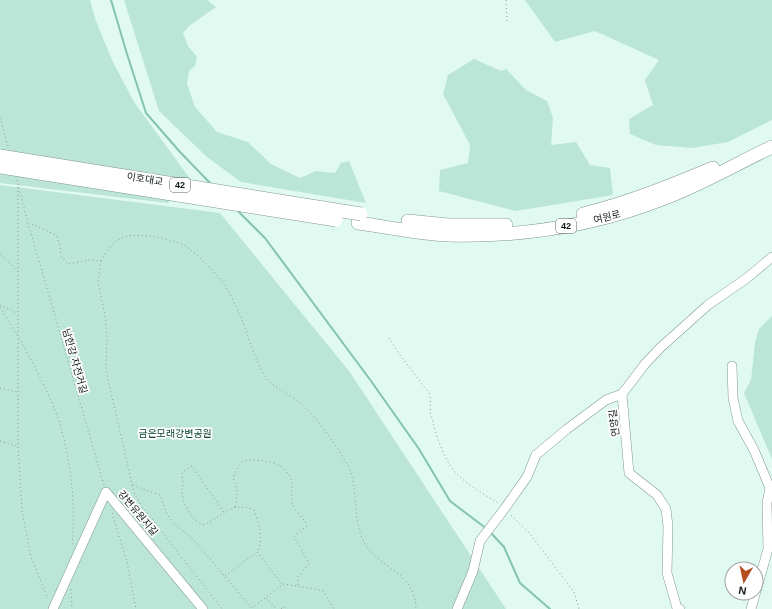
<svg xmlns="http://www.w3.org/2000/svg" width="772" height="609" viewBox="0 0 772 609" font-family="Arial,'Noto Sans KR',sans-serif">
	<rect width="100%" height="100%" fill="#e0faf1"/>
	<path fill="#bbe5d7" d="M0 0H90L96 21 112 60 134 102 191 180 168 203 0 183Z
		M124 0H207L216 7 189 26 183 33 188 46 197 57 195 66 189 71 187 84 195 107 217 132 248 142 271 164 300 178 316 171 335 173 341 163 349 161 366 203 241 182 207 157 159 111Z
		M525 0H772V120L728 142 692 148 656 145 630 134 629 119 653 105 645 80 659 60 595 31 555 42Z
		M474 59 501 71 506 69 526 90 547 101 553 118 551 145 576 142 590 165 610 168 613 195 516 211 439 191 440 170 468 163 470 145 443 94 448 75Z
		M0 185 220 213 349 371 506 609H0Z
		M772 316V459L744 393 751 380 755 343 759 329Z"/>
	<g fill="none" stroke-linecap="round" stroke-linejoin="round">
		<path stroke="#83c3b0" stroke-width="2" d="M111 0 127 54 146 113 180 152 211 184
			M237 210 265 238 371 381 419 449 450 501 487 529
			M490 532 504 547 520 583 550 609"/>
		<g stroke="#809890" stroke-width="10">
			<path id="minor" d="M732 366 733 398 738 421 754 450 770 488 767 503 768 549 751 609
				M53 609 106 492 203 609
				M457 609 473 571 480 541 505 508 527 477 536 455 567 429 606 400 622 394
				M680 609 677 608 667 573 668 526 666 509 657 495 629 473 622 394 645 364 660 348 708 305 747 278 772 257"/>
		</g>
		<g stroke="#809890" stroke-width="14">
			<path id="highway" d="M583 214C628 203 670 186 713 168
				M408 221 448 225H506
				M358 223C388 227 418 234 448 235 522 237 597 225 665 198 702 184 736 164 772 147"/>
		</g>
		<path stroke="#899c95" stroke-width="1" stroke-dasharray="1 3" stroke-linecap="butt" d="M506 0 507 22
			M0 118 8 146
			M17 180 28 223 104 485
			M18 187V446L22 511 31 557 48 599
			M32 224 56 235 60 245 61 256 68 264 90 260 101 261 98 282 105 316 107 337 106 367 108 379 132 484 140 488 160 495 167 514 174 524 192 538 252 608 283 584 315 589 323 591 334 609
			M0 254 18 272
			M101 261C112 240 123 233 147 236 160 237 173 240 185 246 196 252 215 272 223 283 230 292 235 305 240 315 249 336 254 360 267 379 275 389 289 394 299 402 316 416 338 447 348 466 359 487 352 518 363 540 377 569 415 570 416 609
			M0 305 17 313
			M0 307 17 335
			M19 338C33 363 48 391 58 418 71 459 76 504 72 546
			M389 338 400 355 429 393C432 400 429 408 431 415 436 434 442 456 455 472 467 485 484 494 498 503
			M0 388 17 392
			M0 441 17 446
			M132 485 135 495 141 505 222 609
			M235 507C238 494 238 490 233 478 235 473 238 466 243 462 249 458 270 461 277 464 281 466 286 471 289 475 295 483 290 493 292 502 294 512 304 517 307 526L294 536 309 563 298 577V586
			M224 512 192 466 182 473C182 476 183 479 183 482 183 488 181 492 183 498 185 508 193 521 203 525 224 517 229 500 254 510 259 524 264 540 257 552
			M112 513 127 562 136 609
			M511 515 531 535 574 592 579 609
			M225 576 257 552 282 584
			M71 589 72 609
			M266 598 276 609
			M281 609 284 607 286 609"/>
		<use href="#minor" stroke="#fff" stroke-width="9"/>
		<use href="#highway" stroke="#fff" stroke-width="13"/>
		<g stroke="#809890" stroke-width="14" stroke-linecap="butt">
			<path id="highway-bridge" d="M0 156 361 214
				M0 167 336 220"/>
		</g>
		<use href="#highway-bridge" stroke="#fff" stroke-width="13"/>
	</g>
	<g text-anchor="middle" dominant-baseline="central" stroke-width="3.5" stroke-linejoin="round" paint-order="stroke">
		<g fill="#fff" stroke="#585e5c" stroke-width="1">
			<rect x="170" y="178" width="20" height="14" rx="3"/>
			<rect x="556" y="219" width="20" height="14" rx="3"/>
		</g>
		<g font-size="9" font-weight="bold" fill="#101916">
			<text x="180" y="185">42</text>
			<text x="566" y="226">42</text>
		</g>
		<g font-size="10" fill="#101916" stroke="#fff">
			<text transform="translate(145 179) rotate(9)">이호대교</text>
			<text transform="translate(607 217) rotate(-14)">여원로</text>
			<text transform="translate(75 361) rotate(74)">남한강 자전거길</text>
			<text transform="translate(614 423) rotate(-97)">연양길</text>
			<text transform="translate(138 513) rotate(50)">강변유원지길</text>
		</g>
		<g font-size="10" fill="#054033" stroke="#fff">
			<text x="175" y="433">금은모래강변공원</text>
		</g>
	</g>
	<g transform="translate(744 581) rotate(189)"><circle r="19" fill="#ffffff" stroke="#9fa3a2"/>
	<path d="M0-3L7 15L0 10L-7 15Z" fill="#b44e21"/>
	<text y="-6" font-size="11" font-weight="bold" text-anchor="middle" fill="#101916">N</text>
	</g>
</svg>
